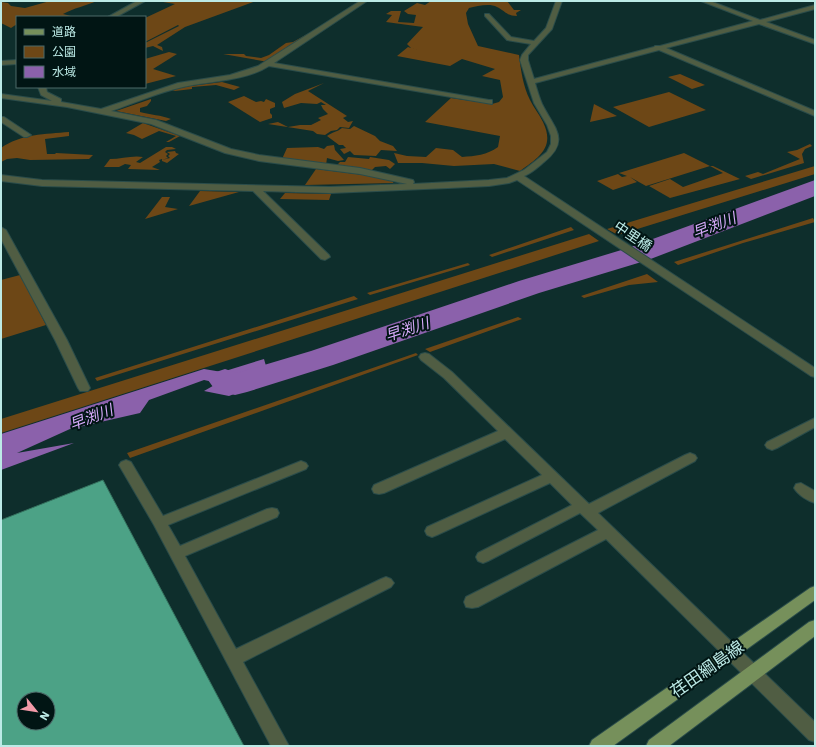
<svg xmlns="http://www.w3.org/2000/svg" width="816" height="747" viewBox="0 0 816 747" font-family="'IBM Plex Sans','Noto Sans JP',sans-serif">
	<rect width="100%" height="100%" fill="#0e2e2c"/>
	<path fill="#6d4716" d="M50 1H97C85 6 74 8 63 14L71 16 67 17H17V24L11 28 1 23V2L8 3 11 6 25 8Z
		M165 1 199 2 197 1H256L185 27 157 45 162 47 163 51 153 46 145 48V43L179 26 178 25 145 42V18L175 4 163 2Z
		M431 1H507L514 10H521L516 13 517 16C507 16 505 11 497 7 490 3 477 6 469 8L466 13 468 24 478 46 519 55C521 71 523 86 530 100 534 108 539 114 543 122 555 147 540 157 520 171L494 164 454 166 422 163H398L394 153 407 156 426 157 436 148 453 150 462 157C475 156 487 155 498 147L500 136 425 122 451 98 492 104 499 102 503 97 500 80 482 76 495 69 462 59 450 66 397 56 408 47 443 59 411 48 407 44 423 27 386 22 392 15 386 14 391 11H401L398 22 414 23 416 15 408 14 404 11 417 3 425 5Z
		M309 33 268 62 223 54H244L246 56 261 58 269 55 286 43 293 42Z
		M169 52 177 54 153 69 176 76 145 84V59Z
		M680 74 705 85 692 89 668 77Z
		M222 82 240 87 234 90 216 85 192 87V89L175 91 172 90 190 86Z
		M324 83 308 91 347 116 343 118 348 122 353 121 349 128 340 127 337 130 331 131 325 135 317 134 313 131 268 124 278 122 288 127 300 125H311L321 120 318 118 328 114 323 109 321 105H326L321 102 317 104 301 103 284 108 282 102 295 94Z
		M669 92 706 110 649 127 613 107Z
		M244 96 256 102 261 101 264 102 266 99 275 103V107L270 109V113L272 115V118L260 122 228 102Z
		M151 99V101L147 106 140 108V112C151 115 161 115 171 119L166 121 116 111Z
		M594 104 617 116 590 122Z
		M143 123 180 136 169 142H166L176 136 159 131 142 139 134 135 126 133Z
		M354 126 375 136 380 141 393 146 397 151 381 150 376 156 354 155 350 151 344 154 340 149 346 148 343 145H339L327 136C332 132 337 132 342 128L350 129Z
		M69 132V136L45 139 47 154H55L56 153 93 155 89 159 30 160 17 158 7 159 1 162V148C20 134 46 134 69 132Z
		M810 144 812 146 805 149 802 154 804 163 751 179 745 176 758 172 763 174 800 159 787 152 797 150Z
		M334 145 335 150 344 160 338 161 327 158 326 165 282 159 287 148 318 147 324 149 327 146Z
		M166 147H172L176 149 167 150 165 152 168 154 166 156 168 158 162 160 170 158 168 156 170 154 167 152 175 151 176 153 179 154 167 163 162 161V159L159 160 160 162 152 167 160 170 128 169 131 165 125 164 119 167H104L110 159C121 159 133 155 143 157L136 162 140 163Z
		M684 153 710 166 646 186 630 177 637 182 613 190 597 181 618 174 622 177 627 176 619 173Z
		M348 157 369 159 370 157 389 160 395 164 390 169 386 166 375 167 371 171 337 165 340 162H345Z
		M710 166H713L740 179 670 198 649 186 670 179 683 187 723 173Z
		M815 166V174L618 235 607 229Z
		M316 169 364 175 394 181 393 183 305 185Z
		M200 191 239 192 189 206Z
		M285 193 331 194 329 200 280 199Z
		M162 197H170L165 207 178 209 145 219Z
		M813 218 815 222 743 243 678 265 674 262Z
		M571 227 574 230 492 257 489 255Z
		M589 234 599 241 1 433V419Z
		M468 263 470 265 370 295 367 293Z
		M647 274 658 282 629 285 584 298 581 296Z
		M20 275 46 325 1 339V280Z
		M354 296 358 299 97 381 95 378Z
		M518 317 522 319 430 352 425 349Z
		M416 353 418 355 130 458 127 453Z"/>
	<path fill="#8b61ab" d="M264 359 270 380 229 396 204 391 218 383 204 380 149 400 140 413 70 429 17 453 74 443 1 470V434L204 369 222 372Z"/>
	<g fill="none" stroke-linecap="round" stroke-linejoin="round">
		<path fill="#8b61ab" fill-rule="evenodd" d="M815 180V196L648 260 539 293 333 365 247 392 235 395 223 392 213 387 208 380 213 373 225 369 237 373 311 351 519 281 628 248Z"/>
	</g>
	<path fill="#4ca286" stroke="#35715e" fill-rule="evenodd" d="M103 480 244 746H1V520ZM24 699H48V723H24Z"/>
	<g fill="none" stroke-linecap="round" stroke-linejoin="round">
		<g stroke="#2a4c4a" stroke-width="2">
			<path id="minor" d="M137 1H145L116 17H108Z
				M360 1H367L274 63 489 100H492V104L269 66C246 81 210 81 183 87 159 92 135 103 111 111L156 120 231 149 259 155 360 168 413 180 414 182 413 184 489 180 507 178 524 170 547 152 551 144V136L547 125 534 103 520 60 522 55 531 44 507 40 485 16V14H489L511 37 534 41 546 28 556 1H562L552 29 528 55V60L534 79 654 47 655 46H660L753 21 701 1H710L760 20 815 5V9L766 22 815 40V44L759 24 666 48 815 111V116L659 50 535 83C537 90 539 97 542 104 554 128 571 140 544 162 538 167 532 173 524 176L815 368V377L811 376 517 180 509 183 489 186 448 188 330 193 263 191 329 255 330 257 325 260 321 259 253 191 42 186 1 181V175L42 180 330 187 407 184 360 174 259 161 225 153 151 124 67 107 1 98V94L52 101 41 95 38 87H46L47 92 61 99V102L101 109 178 83 230 75 258 66Z
				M17 60V64L1 65V61Z
				M1 117H4L31 135 27 137H24L1 122Z
				M1 227 6 230 67 340 90 388 88 391H80L78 388 55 340 1 239Z
				M425 353 429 354 452 372 589 504 685 455 690 453 695 455 697 458 695 461 598 513 815 722V742L809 740 606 539 478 607 472 608 466 607 464 602 466 597 598 530 580 513 488 561 483 563 478 561 476 557 478 553 572 505 550 483 437 535 432 537 427 535 425 531 427 527 542 475 505 439 384 493 379 494 374 493 372 489 374 485 498 431 444 378 421 360 419 357 421 354Z
				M815 418V427L777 448 772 450 767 448 765 445 767 442Z
				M126 460 131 462 163 516 296 463 301 461 306 463 308 466 306 469 168 525 180 546 267 509 272 508 277 509 279 513 277 517 185 556 236 649 381 579 386 577 391 579 394 583 391 587 243 662 289 746H271L154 525 119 465 121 462Z
				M801 483 815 491V503C808 501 798 495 794 488L796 484Z"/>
		</g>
		<g stroke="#2a4c4a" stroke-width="2">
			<path id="major" d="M815 586V600L613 746H589L592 740 810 588Z
				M815 620V636L669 746H646L649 740 809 622Z"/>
		</g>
		<use href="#minor" fill="#505d43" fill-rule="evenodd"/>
		<use href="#major" fill="#76905b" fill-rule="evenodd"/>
	</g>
	<g text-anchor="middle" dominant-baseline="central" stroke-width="4" stroke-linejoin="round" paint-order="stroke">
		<g font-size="14" fill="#bceae6" stroke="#011514">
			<text transform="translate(633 236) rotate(34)">中里橋</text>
		</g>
		<g font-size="15" font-style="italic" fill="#d7aafa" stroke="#011514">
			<text transform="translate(714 225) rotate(-21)">早渕川</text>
			<text transform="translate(407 329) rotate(-18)">早渕川</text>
			<text transform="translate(91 417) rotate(-21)">早渕川</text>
		</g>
		<g font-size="17" fill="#bceae6" stroke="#011514">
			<text transform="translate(707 669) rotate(-35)">荏田綱島線</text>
		</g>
	</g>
	<rect width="816" height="747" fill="none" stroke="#bceae6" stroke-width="4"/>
	<rect x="16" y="16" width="130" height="72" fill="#011514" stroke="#4c6a68"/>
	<rect x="24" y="29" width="20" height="6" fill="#76905b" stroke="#4c6a68"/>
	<text x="52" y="36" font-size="12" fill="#bceae6">道路</text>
	<rect x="24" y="46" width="20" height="12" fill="#6d4716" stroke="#4c6a68"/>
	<text x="52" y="56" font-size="12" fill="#bceae6">公園</text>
	<rect x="24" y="66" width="20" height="12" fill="#8b61ab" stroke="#4c6a68"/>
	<text x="52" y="76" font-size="12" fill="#bceae6">水域</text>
	<g transform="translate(36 711) rotate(120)"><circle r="19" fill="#011514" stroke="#4c6a68"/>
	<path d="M0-3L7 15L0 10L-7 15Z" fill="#f39aa8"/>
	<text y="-6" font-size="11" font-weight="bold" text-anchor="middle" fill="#bceae6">N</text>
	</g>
</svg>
